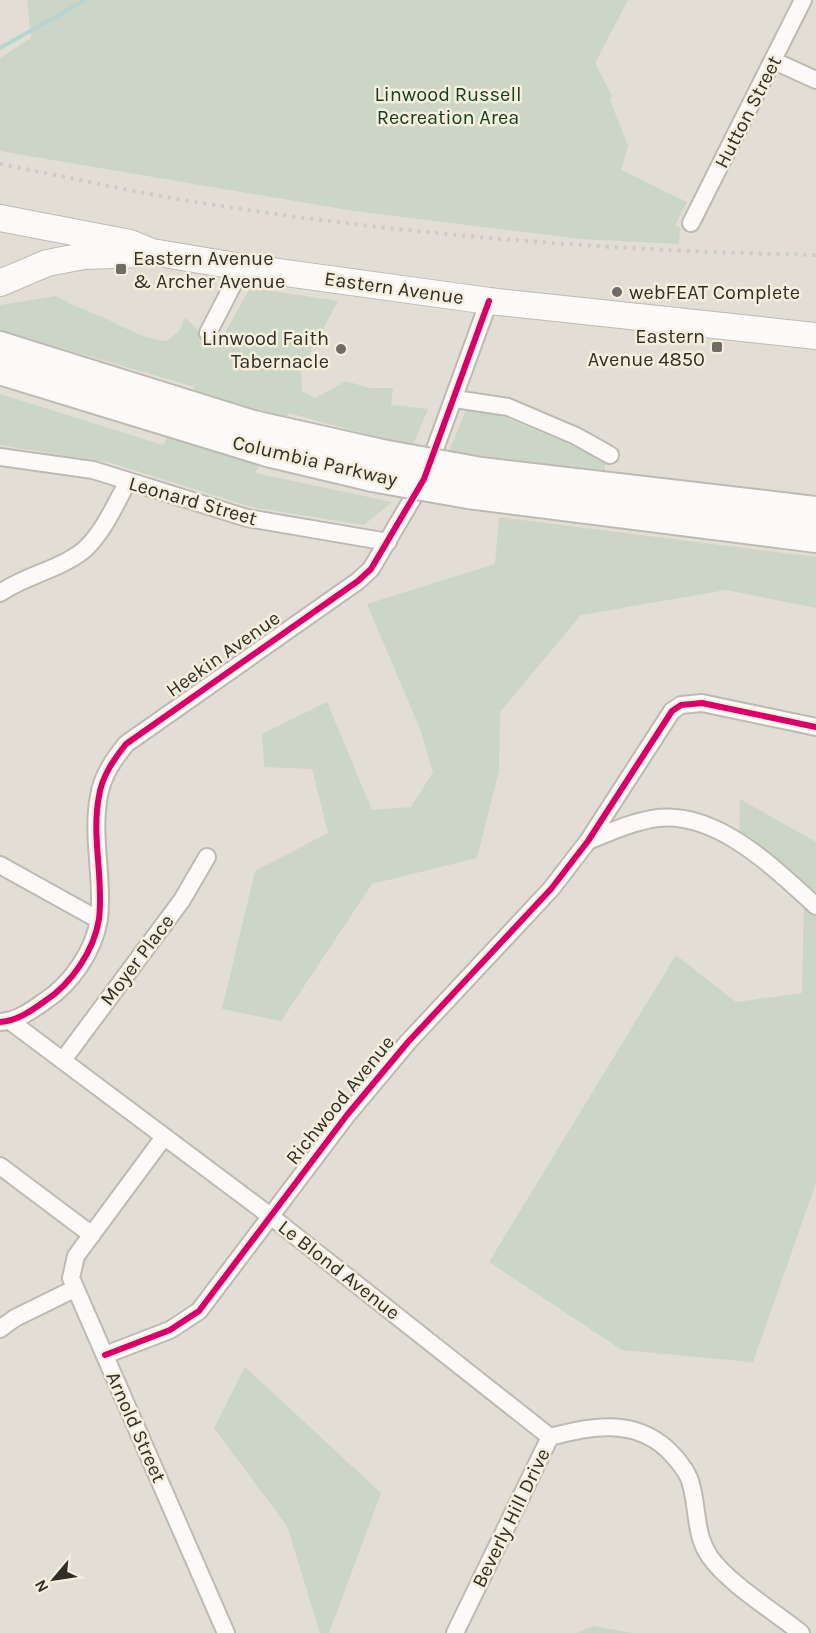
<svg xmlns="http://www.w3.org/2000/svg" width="816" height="1633" viewBox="0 0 816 1633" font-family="Karla,sans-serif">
	<rect width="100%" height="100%" fill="#e2ded5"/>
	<path fill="#cbd6c7" d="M27 0H628L595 63 612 96 610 100 628 146 621 170 687 202 675 226 680 227 679 244 581 239 354 211 0 151V58L31 38Z
		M250 288 338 301 301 370 302 391 315 398 346 381 369 388H393L391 405 428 409 412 447 289 413 255 473 392 502 364 525 251 507 111 463 0 445V394L163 445 195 387 0 330V305L56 296C74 307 92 312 111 321 131 331 145 339 167 341L180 330 185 317 216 349Z
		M466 410 496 414 605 459V473L449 451Z
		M499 517 816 557V608L726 590 581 615 500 712 499 771 477 858 372 884 281 1021 222 1009 255 871 328 833 312 769 264 767 262 734 327 702 372 810 411 807 433 772 420 729 367 604 495 564Z
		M740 799 816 842V1183L753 1362 622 1350 489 1262 676 955 736 1002 802 993 804 896 739 842Z
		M245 1367 381 1493 329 1633H320L287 1526 214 1428Z
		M593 1626 633 1633H577Z"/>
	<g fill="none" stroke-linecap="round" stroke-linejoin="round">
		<path stroke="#b8d4d2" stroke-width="4" d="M0 48 85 0"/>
		<g stroke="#bdbab3" stroke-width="20">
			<path id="minor" d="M774 61 816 80
				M691 223 803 0
				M208 333 242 267
				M455 399 508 407 576 436 610 455
				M0 457 93 470 247 518 388 542
				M0 593C26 575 59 570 84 550 103 533 115 505 127 483
				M588 841C610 832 634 821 658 818 719 812 775 869 816 906
				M0 865 99 920
				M10 1021 269 1215 550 1437
				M0 1022C17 1021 31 1011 45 1001 71 984 94 951 99 919 104 879 91 837 99 796 102 776 114 759 126 744L358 581 371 569 424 479 489 301
				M63 1060 182 900 207 857
				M164 1137 76 1256 71 1278 226 1633
				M0 1166 92 1235
				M0 1329 15 1318 74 1289
				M105 1355 170 1330 199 1311 347 1115 408 1042 551 889 588 841 672 711 681 705 702 703 816 727
				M455 1633 550 1437C590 1426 633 1418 667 1449 675 1457 684 1466 689 1478 699 1504 693 1533 710 1557 728 1583 775 1612 801 1633"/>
		</g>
		<g stroke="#bdbab3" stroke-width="28">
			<path id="primary" d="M0 218 130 243 152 252 242 267 489 301 816 336
				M0 283 47 263 84 256 140 254"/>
		</g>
		<g stroke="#bdbab3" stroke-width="32">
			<path id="motorway" d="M0 346 253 425 382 454
				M0 370 271 453 372 477
				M481 472 816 511
				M468 494 816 538"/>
		</g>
		<use href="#minor" stroke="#fbfaf9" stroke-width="16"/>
		<use href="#primary" stroke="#fbfaf9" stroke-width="26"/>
		<use href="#motorway" stroke="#fbfaf9" stroke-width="28"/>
		<path stroke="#cdcbc9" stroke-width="4" stroke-dasharray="3 6" stroke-linecap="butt" d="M0 164C67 177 134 192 201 203 405 235 610 251 816 255"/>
		<g stroke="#bdbab3" stroke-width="32" stroke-linecap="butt">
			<path id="motorway-bridge" d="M382 454 481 472
				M372 477 468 494"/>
		</g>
		<use href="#motorway-bridge" stroke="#fbfaf9" stroke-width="28"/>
		<g stroke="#f4eedd" stroke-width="10">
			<path id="cycleway" d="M0 1022C17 1021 31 1011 45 1001 71 984 94 951 99 919 104 879 91 837 99 796 102 776 114 759 126 744L358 581 371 569 424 479 489 301
				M105 1355 170 1330 199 1311 347 1115 408 1042 551 889 588 841 672 711 681 705 702 703 816 727"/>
		</g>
		<use href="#cycleway" stroke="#d6006c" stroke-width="6"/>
	</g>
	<g fill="#6e6c65" stroke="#f4eedd" stroke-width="2">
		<rect x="115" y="263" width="12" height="12" rx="3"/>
		<circle cx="617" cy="292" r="6"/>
		<rect x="711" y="341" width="12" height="12" rx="3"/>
		<circle cx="341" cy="349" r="6"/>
	</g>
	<g text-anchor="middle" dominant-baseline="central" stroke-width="5" stroke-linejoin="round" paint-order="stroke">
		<g font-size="20" fill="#154020" stroke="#f4eedd">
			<text x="448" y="94">Linwood Russell<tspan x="448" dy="23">Recreation Area</tspan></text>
		</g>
		<g font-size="20" fill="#302e28" stroke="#f4eedd">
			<text transform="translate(748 112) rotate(-63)">Hutton Street</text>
			<text transform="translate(394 288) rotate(8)">Eastern Avenue</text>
			<text transform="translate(315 461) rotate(13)">Columbia Parkway</text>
			<text transform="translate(193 501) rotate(16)">Leonard Street</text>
			<text transform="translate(223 654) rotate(-35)">Heekin Avenue</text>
			<text transform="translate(137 960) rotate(-53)">Moyer Place</text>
			<text transform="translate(340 1100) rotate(-51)">Richwood Avenue</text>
			<text transform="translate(339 1270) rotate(38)">Le Blond Avenue</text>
			<text transform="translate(136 1427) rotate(66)">Arnold Street</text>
			<text transform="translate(511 1518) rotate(-64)">Beverly Hill Drive</text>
		</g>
		<g font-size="20" fill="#302e28" stroke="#f4eedd" text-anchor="start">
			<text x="133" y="258">Eastern Avenue<tspan x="133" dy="23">&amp; Archer Avenue</tspan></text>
			<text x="629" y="292">webFEAT Complete</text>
			<text x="705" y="336" text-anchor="end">Eastern<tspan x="705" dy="23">Avenue 4850</tspan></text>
			<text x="329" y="338" text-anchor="end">Linwood Faith<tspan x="329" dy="23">Tabernacle</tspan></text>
		</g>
	</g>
	<g transform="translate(54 1579) rotate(241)" stroke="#f4eedd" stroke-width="4.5" paint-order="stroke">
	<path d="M0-4.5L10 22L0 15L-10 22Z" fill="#302e28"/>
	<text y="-9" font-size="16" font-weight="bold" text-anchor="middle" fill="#302e28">N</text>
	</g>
</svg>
